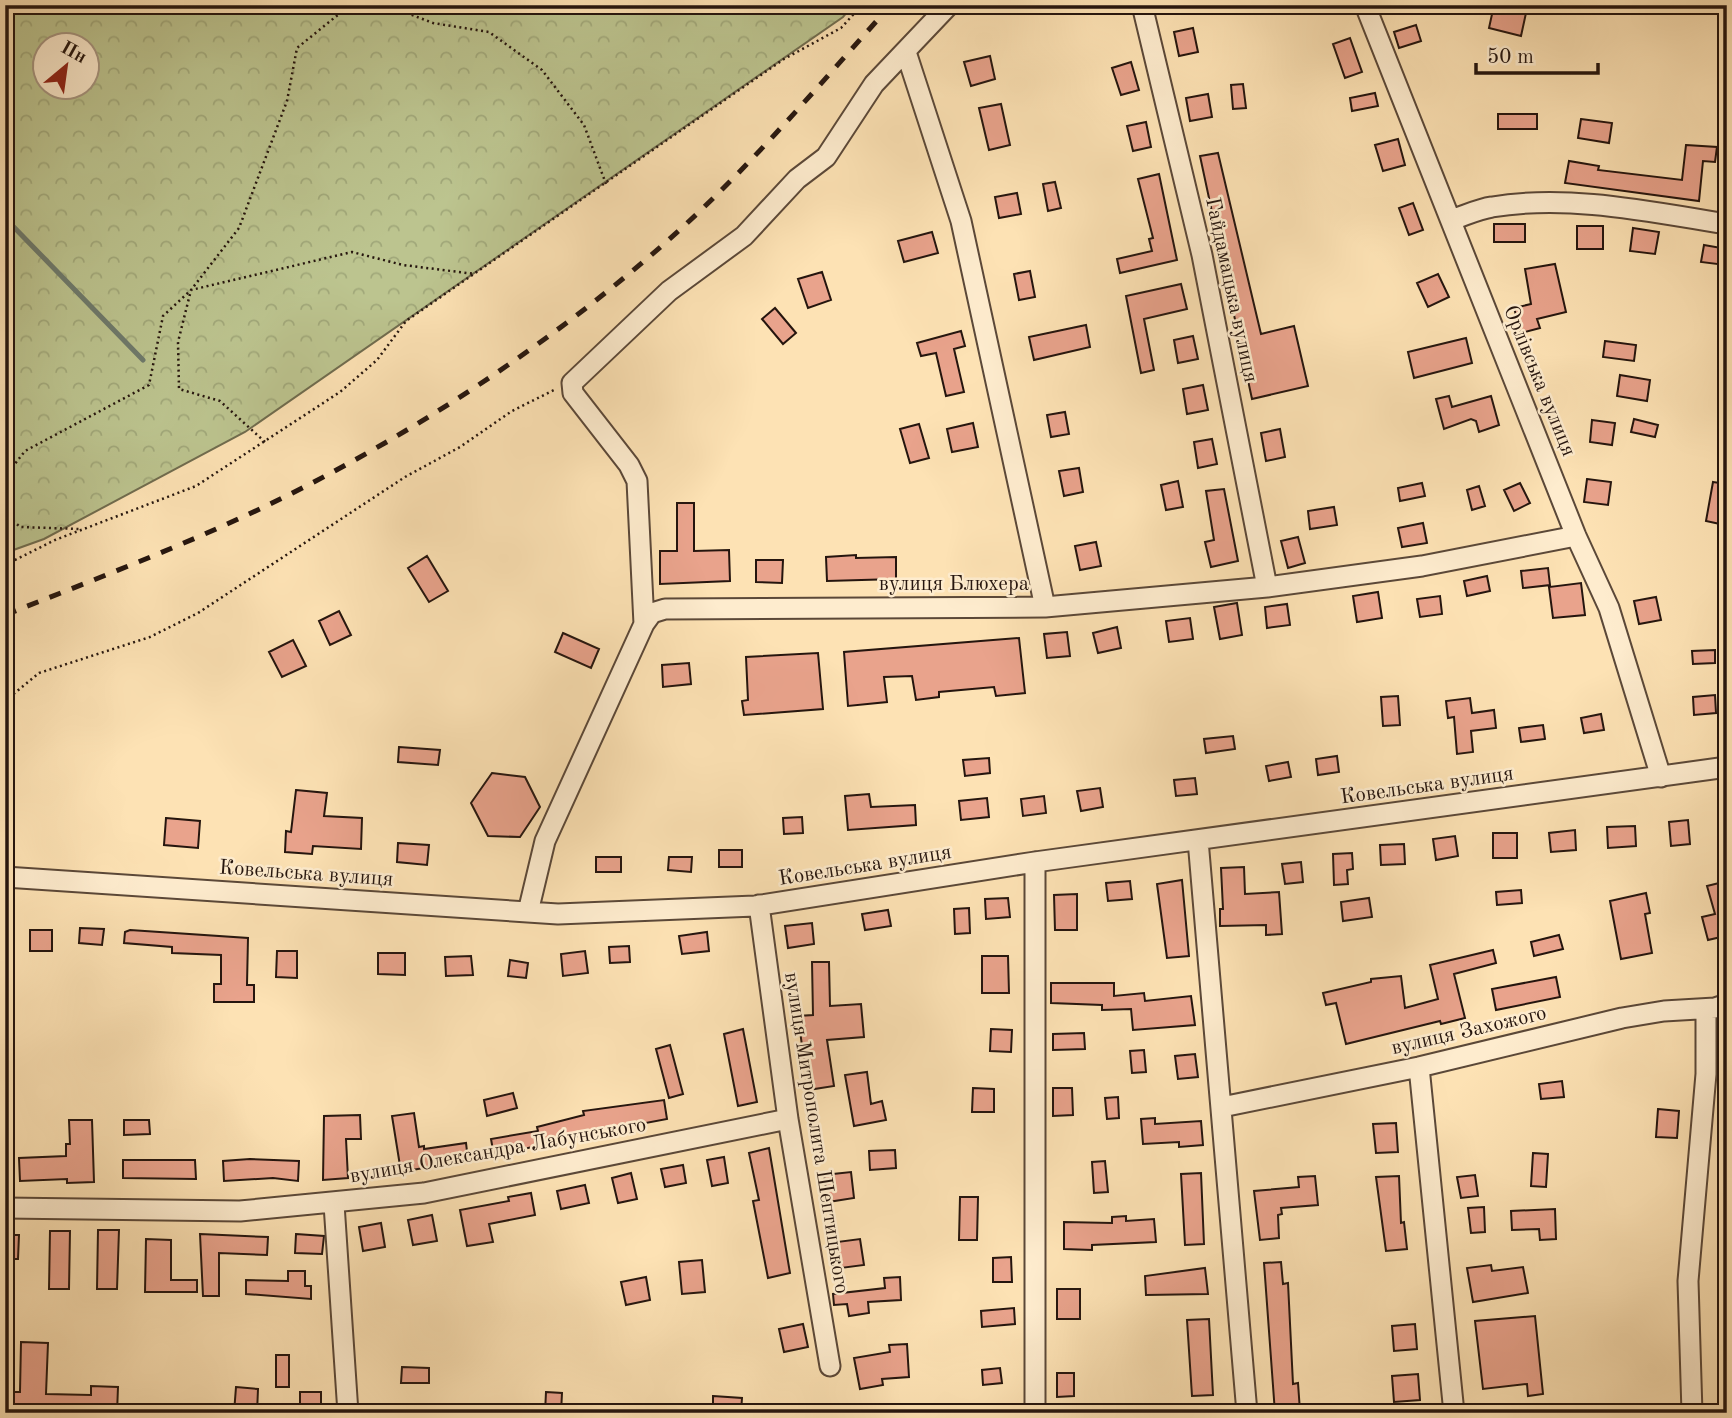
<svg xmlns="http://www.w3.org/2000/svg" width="1732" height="1418" viewBox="0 0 1732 1418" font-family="'Old Standard TT',serif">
	<defs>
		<pattern id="forest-crowns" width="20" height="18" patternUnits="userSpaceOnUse" patternTransform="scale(1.75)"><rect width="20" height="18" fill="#bcc48f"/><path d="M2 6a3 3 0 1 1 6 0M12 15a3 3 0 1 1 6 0" fill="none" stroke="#a1a87a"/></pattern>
	</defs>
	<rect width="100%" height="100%" fill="#fde2b4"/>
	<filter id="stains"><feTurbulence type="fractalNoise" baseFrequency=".00286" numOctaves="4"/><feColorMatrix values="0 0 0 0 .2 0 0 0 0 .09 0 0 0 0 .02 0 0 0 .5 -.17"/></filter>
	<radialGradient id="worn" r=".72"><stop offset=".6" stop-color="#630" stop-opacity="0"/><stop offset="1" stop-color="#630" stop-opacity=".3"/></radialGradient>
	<path fill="url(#forest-crowns)" stroke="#706c4e" stroke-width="2" fill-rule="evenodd" d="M5 5H853L843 17 245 432 44 539 5 553ZM46 46H88V88H46Z"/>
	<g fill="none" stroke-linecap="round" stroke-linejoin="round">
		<path stroke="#6e7a6c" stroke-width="5" d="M5 218 143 360"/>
	</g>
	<path fill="#e9a38c" stroke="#25150e" stroke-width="2" d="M1494 5 1526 13 1521 36 1489 28Z
		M1416 25 1421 41 1399 48 1394 32Z
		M1193 28 1198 52 1179 56 1174 32Z
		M1350 38 1362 72 1345 78 1333 44Z
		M990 56 995 79 971 86 964 62Z
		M1131 62 1139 90 1121 95 1112 68Z
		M1243 84 1246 108 1233 109 1231 85Z
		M1375 93 1378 106 1352 111 1350 98Z
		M1208 94 1212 117 1190 121 1186 98Z
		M1001 104 1010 145 989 150 979 108Z
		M1498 114H1537V129H1498Z
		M1581 119 1612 123 1609 143 1578 138Z
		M1146 122 1151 147 1133 151 1127 126Z
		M1398 139 1405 165 1383 171 1375 145Z
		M1686 145 1717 147 1715 162 1703 161 1699 201 1565 183 1569 161 1599 166 1598 170 1682 180Z
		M1218 153 1261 334 1294 326 1308 386 1252 399 1200 156Z
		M1159 174 1177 260 1120 273 1117 259 1152 251 1149 239 1153 238 1138 179Z
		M1055 182 1061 208 1048 211 1043 184Z
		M1017 193 1021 214 999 218 995 197Z
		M1413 203 1423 230 1409 235 1399 208Z
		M1494 224H1525V242H1494Z
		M1577 226H1603V249H1577Z
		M1633 228 1659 232 1655 254 1630 251Z
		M932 232 938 253 904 262 898 241Z
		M1704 245 1727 249 1725 265 1701 262Z
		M1555 264 1566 312 1537 319 1540 328 1521 333 1514 308 1531 304 1525 269Z
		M1030 271 1035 297 1019 300 1014 274Z
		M822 272 831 300 808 308 798 279Z
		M1438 274 1449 297 1428 307 1417 283Z
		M1181 284 1187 309 1144 319 1154 370 1141 373 1126 296Z
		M775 308 796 333 783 344 762 319Z
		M1086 325 1090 347 1034 360 1029 337Z
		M961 331 965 346 954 349 964 392 946 396 936 353 921 356 917 343Z
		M1193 336 1198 359 1178 363 1174 340Z
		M1466 338 1472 363 1414 378 1408 352Z
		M1605 341 1636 345 1634 361 1603 357Z
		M1620 375 1650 380 1647 401 1617 396Z
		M1203 385 1208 410 1187 414 1183 389Z
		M1449 396 1452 407 1491 396 1499 425 1479 432 1476 421 1471 419 1444 429 1436 399Z
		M1065 412 1069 434 1051 437 1047 415Z
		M1634 419 1658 425 1655 437 1631 432Z
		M1592 420 1615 423 1612 445 1590 442Z
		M973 423 978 447 952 452 947 429Z
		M919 424 929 458 910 463 900 429Z
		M1280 429 1285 457 1266 461 1261 433Z
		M1212 439 1217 464 1198 468 1194 442Z
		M1079 468 1083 492 1064 496 1059 471Z
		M1587 479 1611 482 1608 505 1584 502Z
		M1178 481 1183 507 1166 510 1161 485Z
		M1713 482 1727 484 1720 524 1706 521Z
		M1422 483 1425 496 1400 501 1398 488Z
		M1520 483 1530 503 1514 511 1504 490Z
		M1479 486 1485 506 1472 510 1467 490Z
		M1224 489 1238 561 1211 567 1205 542 1214 540 1206 491Z
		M677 503H694V551L729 550 730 581 660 584V551H677Z
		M1334 507 1337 525 1310 529 1308 511Z
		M1423 523 1427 543 1402 547 1398 528Z
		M1298 537 1305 563 1288 568 1281 541Z
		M1096 542 1101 566 1080 570 1075 546Z
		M856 555V558L896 557V579L827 581 826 557Z
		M427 556 448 591 429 602 408 568Z
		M756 560H783L782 583 756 582Z
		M1548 568 1550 585 1523 588 1521 571Z
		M1487 576 1490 591 1467 596 1464 581Z
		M1581 583 1585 615 1553 618 1549 587Z
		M1378 592 1382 618 1357 622 1353 596Z
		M1440 596 1442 614 1420 617 1417 599Z
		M1656 597 1661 620 1639 624 1634 601Z
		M1237 603 1242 635 1220 639 1214 607Z
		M1287 604 1290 625 1267 628 1265 607Z
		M339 611 351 635 330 645 319 621Z
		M1190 618 1193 639 1169 642 1166 621Z
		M1117 627 1121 648 1098 653 1093 633Z
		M1067 632 1070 656 1047 658 1044 634Z
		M563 633 599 649 591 668 555 652Z
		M1019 638 1025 693 996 696 994 687 939 692V697L916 700 912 676 884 677 887 702 848 706 844 652Z
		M293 640 306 666 282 677 269 652Z
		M1715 650V663L1693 664 1692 651Z
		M818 653 823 709 744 715 742 701 748 700 746 657Z
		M689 663 691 684 663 687 662 665Z
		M1715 695 1716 713 1694 715 1693 697Z
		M1398 696 1400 725 1383 726 1381 697Z
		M1470 698 1472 713 1494 710 1496 728 1471 731 1473 752 1457 754 1454 717 1448 718 1446 701Z
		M1601 714 1604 730 1584 733 1581 718Z
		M1543 725 1545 739 1521 742 1519 728Z
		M1233 736 1235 749 1206 753 1204 739Z
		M399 747 440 750 438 765 398 762Z
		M1337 756 1339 772 1318 775 1316 759Z
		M989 758 990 773 965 776 963 760Z
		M1288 762 1291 777 1269 781 1266 766Z
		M492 773 525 777 540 807 520 837 488 836 471 803Z
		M1195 778 1197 794 1176 796 1174 780Z
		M1100 788 1103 807 1081 811 1077 791Z
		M296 790 327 793 324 816 362 818 361 849 313 846 312 854 285 852 286 831 291 832Z
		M869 794 871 807 915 805 916 825 848 830 845 796Z
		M1044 796 1046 813 1023 816 1021 799Z
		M987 798 989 817 961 820 959 801Z
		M802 817 803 833 784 834 783 818Z
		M166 818 200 821 198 848 164 845Z
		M1688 820 1690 844 1671 846 1669 822Z
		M1635 826 1636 846 1608 848 1607 827Z
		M1575 830 1576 850 1551 852 1549 833Z
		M1493 833H1517V858H1493Z
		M1455 836 1458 856 1436 860 1433 839Z
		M398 843 429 845 427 865 397 862Z
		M1404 844 1405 864 1381 865 1380 845Z
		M719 850H742V867H719Z
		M1352 853 1353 869 1347 870 1348 884 1334 885 1333 854Z
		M596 857H621V872H596Z
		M669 857H692L691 872 668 870Z
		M1301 862 1303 882 1285 884 1282 864Z
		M1244 867 1245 894 1279 892 1282 934 1266 935V925L1220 926V909H1223L1221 868Z
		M1182 880 1189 956 1167 958 1157 884Z
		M1130 881 1132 899 1108 901 1106 883Z
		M1727 881V942H1723L1721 937 1708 940 1702 917 1715 914 1707 886Z
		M1521 890 1522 903 1497 905 1496 892Z
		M1646 893 1650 913 1645 914 1652 953 1621 959 1610 901Z
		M1077 894V930H1055L1054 895Z
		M1008 898 1010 917 986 919 985 899Z
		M1369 898 1372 917 1343 921 1341 902Z
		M969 908 970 933 955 934 954 909Z
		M888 910 891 926 865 930 862 914Z
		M812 923 814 944 788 948 785 926Z
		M80 928 104 929 102 945 79 943Z
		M30 930H52V951H30Z
		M130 930 248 938 247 985H254V1002H214V984H221V955L172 953V947L124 943 125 932Z
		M707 932 709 951 682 954 679 936Z
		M1559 935 1563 949 1534 956 1531 942Z
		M629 946 630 962 610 963 609 947Z
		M1493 950 1496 963 1454 974 1465 1018 1441 1024 1440 1021 1346 1044 1336 1003 1326 1005 1323 993 1371 982V979L1401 976 1405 1008 1438 999 1430 965Z
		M277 951H297V978L276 977Z
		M585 951 588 973 563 976 561 954Z
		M378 953H405V975L378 974Z
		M471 956 473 975 446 976 445 957Z
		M982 956H1008L1009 993H982Z
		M510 960 528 963 526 978 508 976Z
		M812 962H829L830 1006 861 1004 864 1037 827 1040 834 1086 808 1090 798 1016 813 1015Z
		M1556 977 1560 997 1496 1010 1492 989Z
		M1051 983H1114V996L1144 993 1145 1001 1191 996 1195 1025 1133 1030 1131 1009 1102 1010V1005L1051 1003Z
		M743 1029 757 1102 738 1106 724 1034Z
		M991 1029 1012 1030 1011 1052 990 1051Z
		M1084 1033 1085 1049 1053 1050V1034Z
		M670 1045 683 1094 669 1098 656 1049Z
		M1144 1050 1146 1072 1132 1073 1130 1051Z
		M1195 1054 1198 1077 1178 1079 1175 1056Z
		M867 1072 871 1104 882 1101 886 1120 854 1126 845 1075Z
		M1562 1081 1564 1097 1541 1099 1539 1084Z
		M973 1088 994 1089V1112H972Z
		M1053 1088H1072L1073 1115 1053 1116Z
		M513 1093 517 1108 487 1116 484 1100Z
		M1118 1097 1119 1118 1107 1119 1105 1098Z
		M664 1100 667 1119 619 1128 620 1133 588 1138 587 1134 494 1156 491 1139 538 1131 537 1127 584 1115 583 1111Z
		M1658 1109 1679 1111 1677 1138 1656 1137Z
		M414 1113 419 1147 424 1146V1149L466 1143 468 1160 401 1172 392 1116Z
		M360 1115 361 1139H346L348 1178 323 1180 324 1116Z
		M1155 1118V1124L1201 1121 1203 1145 1179 1147V1142L1143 1144 1141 1119Z
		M69 1120H92L94 1182 67 1183V1179L20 1181 19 1158 66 1156V1144H70Z
		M124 1120H149L150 1134 124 1135Z
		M1396 1123 1398 1152 1376 1153 1373 1124Z
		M769 1148 790 1273 768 1278 753 1201 759 1200 749 1153Z
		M895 1150 896 1168 870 1170 869 1151Z
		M1533 1153 1548 1154 1546 1187 1531 1186Z
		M724 1157 728 1183 712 1186 707 1160Z
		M250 1159 299 1161 298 1181 273 1178 224 1181 223 1161Z
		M123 1160H195L196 1179 123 1178Z
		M1105 1161 1108 1192 1094 1193 1092 1162Z
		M683 1165 686 1183 665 1187 661 1169Z
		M851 1172 854 1198 828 1202 824 1175Z
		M631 1173 637 1199 618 1203 612 1178Z
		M1201 1173 1204 1244 1185 1245 1181 1174Z
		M1475 1175 1478 1196 1461 1198 1457 1177Z
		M1315 1176 1318 1205 1281 1208 1282 1214 1278 1215 1279 1238 1260 1240 1254 1191 1299 1187 1298 1177Z
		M1399 1176 1401 1223 1404 1222 1407 1249 1386 1251 1376 1177Z
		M585 1185 589 1203 561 1209 557 1191Z
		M531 1193 535 1215 489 1224 493 1242 467 1246 460 1210 509 1201 508 1197Z
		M960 1197H978L977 1240H959Z
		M1484 1207 1485 1232 1471 1233 1468 1208Z
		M1555 1209 1556 1239 1540 1240 1539 1229 1512 1230 1511 1211Z
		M432 1215 437 1241 413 1245 408 1220Z
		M1126 1216V1221L1154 1219 1156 1242 1092 1245V1250L1064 1249V1222L1112 1223V1217Z
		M381 1223 385 1247 363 1251 359 1227Z
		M98 1230H119L117 1289H97Z
		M50 1231H70L69 1289H49Z
		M200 1234 268 1237 267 1255 219 1253V1296H203Z
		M296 1234 324 1236 322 1254 295 1253Z
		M5 1235H19L18 1259H5Z
		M146 1239 171 1240V1280H197V1292H145Z
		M860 1239 864 1265 841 1268 837 1242Z
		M1011 1257 1012 1282H993V1258Z
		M702 1260 705 1292 682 1294 679 1262Z
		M1281 1262 1283 1284 1288 1283 1293 1384 1298 1383 1300 1411 1275 1413 1264 1263Z
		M1491 1265 1492 1271 1523 1267 1528 1293 1473 1302 1467 1268Z
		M1205 1268 1208 1294 1146 1295 1145 1276Z
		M288 1271H305V1286H311V1299L246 1294V1280L288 1281Z
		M646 1277 650 1300 626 1305 621 1282Z
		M900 1277 901 1300 868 1302 869 1313 849 1316 847 1304 834 1305 833 1294 885 1288 884 1278Z
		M1057 1289H1080V1319H1057Z
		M1014 1308 1015 1324 982 1327 981 1311Z
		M1535 1316 1543 1394 1528 1396 1527 1384 1483 1389 1475 1321Z
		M1209 1319 1213 1395 1192 1396 1187 1320Z
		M803 1324 808 1347 784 1352 779 1329Z
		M1415 1324 1417 1349 1394 1351 1392 1326Z
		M21 1342 48 1343 46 1394 91 1395V1386L118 1387 117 1413 5 1410V1392H20Z
		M907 1344 909 1377 882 1379 883 1385 860 1389 854 1358 890 1352 889 1345Z
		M276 1355H289V1387H276Z
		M402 1367 429 1368V1383H401Z
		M1000 1368 1002 1383 983 1385 982 1370Z
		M1057 1373H1074V1396L1057 1397Z
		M1418 1374 1420 1400 1394 1402 1392 1376Z
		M236 1387 258 1389 257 1413H234Z
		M300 1392H321V1413H300Z
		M546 1392 562 1393 561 1413H545Z
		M713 1396 742 1398 741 1412 713 1411Z"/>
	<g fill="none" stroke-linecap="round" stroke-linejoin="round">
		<g stroke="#5b4838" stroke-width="23">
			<path id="minor" d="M1142 5 1202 255 1267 587
				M1365 5 1576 536 1609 608 1661 777
				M906 52 961 221 1045 607
				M1451 220C1464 216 1478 209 1492 207 1569 194 1651 212 1727 224
				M644 624 637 481 629 465 573 393 572 383 669 291 744 236 797 179 826 157 874 84 949 5
				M1198 840 1247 1413
				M5 877 558 914 755 906 1035 862 1727 767
				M759 905 788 1119 830 1366
				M528 912 545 841 644 624 652 613 665 609 1045 607 1267 587 1422 566 1576 536
				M1419 1067 1454 1413
				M1222 1107 1419 1067 1622 1018 1664 1011 1715 1008 1727 1004
				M334 1204 348 1413
				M5 1208 240 1211 424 1193 788 1119
				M1035 1413V862
				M1692 1413 1688 1281 1706 1074V1009"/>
		</g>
		<path stroke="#25150e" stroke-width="2.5" stroke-dasharray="2 3.5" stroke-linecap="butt" d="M386 5 433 23 489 32 542 70 584 125 606 184
			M265 442 220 401 179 389 178 342 191 290 239 228 287 101 297 48 339 14 358 5
			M5 482 7 474 25 451 149 385 163 316 191 290 352 252 403 265 475 274
			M5 513 20 527 80 529
			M5 565 55 540 196 486 340 392 377 360 406 321 784 59 841 28 862 5
			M5 701 39 673 150 637 198 613 405 477 460 447 512 411 556 389"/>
		<use href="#minor" stroke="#feecce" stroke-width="19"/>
		<path stroke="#25150e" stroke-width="5" stroke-dasharray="12 12" stroke-linecap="butt" d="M5 615C93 580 183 546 268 505 407 438 549 345 665 243 747 171 818 86 891 5"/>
	</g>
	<g text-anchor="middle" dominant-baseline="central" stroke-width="5" stroke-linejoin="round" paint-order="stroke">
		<g font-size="21" fill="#25150e" stroke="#feecce">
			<text transform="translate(1231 290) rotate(78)">Гайдамацька вулиця</text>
			<text transform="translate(1539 381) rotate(68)">Орлівська вулиця</text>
			<text x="954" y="584">вулиця Блюхера</text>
			<text transform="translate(1427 786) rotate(-8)">Ковельська вулиця</text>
			<text transform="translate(865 866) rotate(-9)">Ковельська вулиця</text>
			<text transform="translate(306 874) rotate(4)">Ковельська вулиця</text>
			<text transform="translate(1469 1031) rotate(-13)">вулиця Захожого</text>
			<text transform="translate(816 1133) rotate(81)">вулиця Митрополита Шептицького</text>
			<text transform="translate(498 1151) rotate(-10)">вулиця Олександра Лабунського</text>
		</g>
	</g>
	<rect width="1732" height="1418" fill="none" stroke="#fde2b4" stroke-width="28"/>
	<rect x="7" y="7" width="1718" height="1404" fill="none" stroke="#25150e" stroke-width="3.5"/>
	<rect x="14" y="14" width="1704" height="1390" fill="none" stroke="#25150e" stroke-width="2"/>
	<g transform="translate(66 66) rotate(29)"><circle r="33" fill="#feecce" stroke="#a79681" stroke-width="2"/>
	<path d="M0-5L12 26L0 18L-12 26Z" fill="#8f2418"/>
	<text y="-10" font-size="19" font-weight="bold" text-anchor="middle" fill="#25150e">Пн</text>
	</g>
	<path d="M1476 63v10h122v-10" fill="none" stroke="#25150e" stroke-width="3.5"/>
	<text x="1487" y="63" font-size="21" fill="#25150e" stroke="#feecce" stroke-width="5" paint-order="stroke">50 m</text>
	<rect width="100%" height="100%" filter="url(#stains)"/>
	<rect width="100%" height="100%" fill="url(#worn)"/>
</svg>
